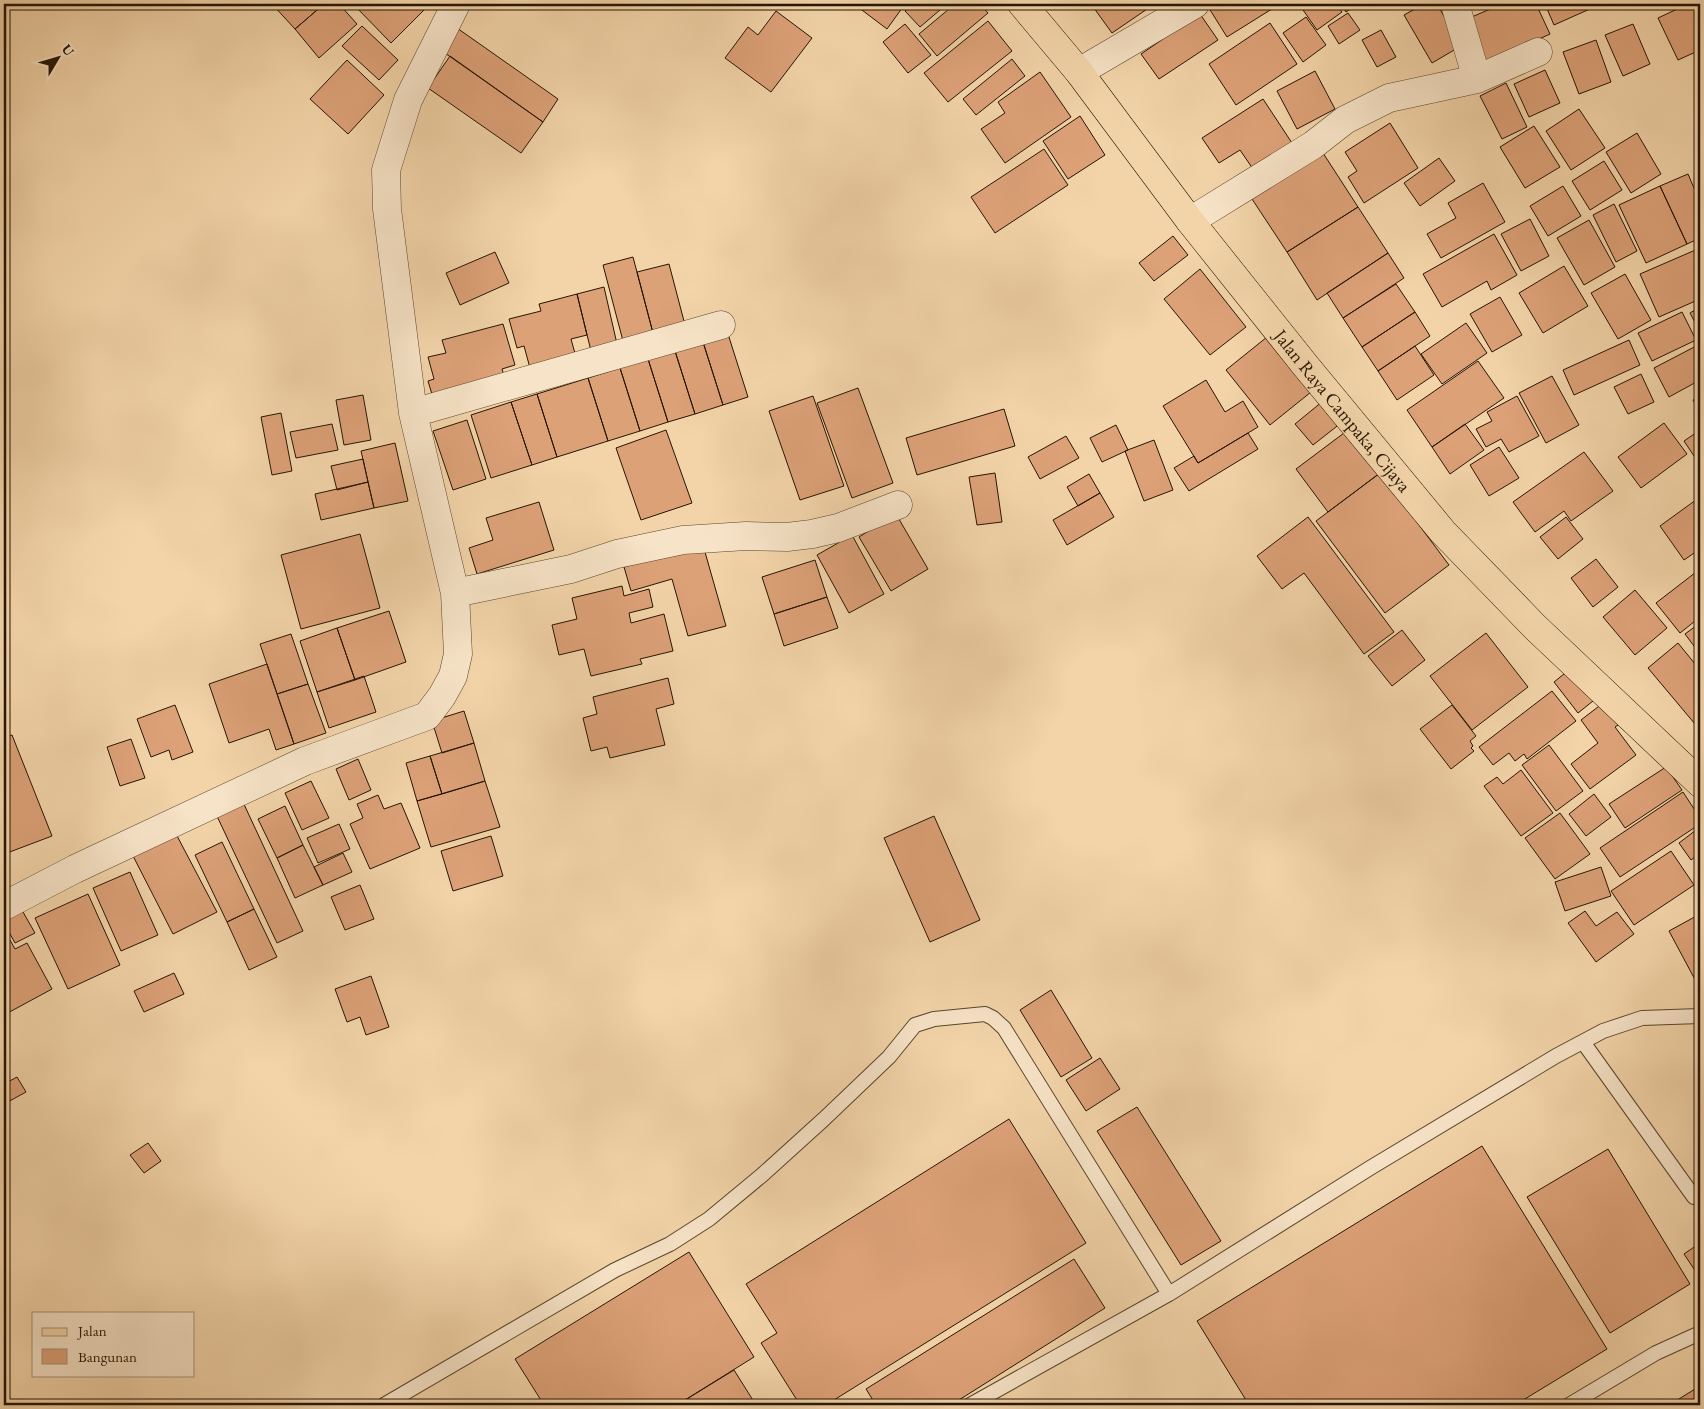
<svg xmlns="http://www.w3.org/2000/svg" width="1704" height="1409" viewBox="0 0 1704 1409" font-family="'EB Garamond',serif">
	<rect width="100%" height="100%" fill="#f3d4a9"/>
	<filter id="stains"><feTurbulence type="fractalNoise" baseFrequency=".004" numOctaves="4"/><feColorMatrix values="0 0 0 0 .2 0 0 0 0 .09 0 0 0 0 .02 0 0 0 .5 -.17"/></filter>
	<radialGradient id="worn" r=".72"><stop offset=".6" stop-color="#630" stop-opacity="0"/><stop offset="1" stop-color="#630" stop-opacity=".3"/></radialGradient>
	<path fill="#dda178" stroke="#251503" d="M272 4H324L295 29Z
		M324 4H339L357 24 319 58 295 29Z
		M353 4H430L391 43Z
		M854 4H905L887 29Z
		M913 4H947L920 27 905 11Z
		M955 4H980L988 13 937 56 919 34Z
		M1091 4H1152L1153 5 1112 33Z
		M1210 4H1273L1275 7 1227 37 1207 5Z
		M1306 4H1336L1342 12 1317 30 1301 7Z
		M1341 4H1358L1346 12Z
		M1424 4H1437L1461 46 1432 63 1404 15Z
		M1502 4H1536L1550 34 1486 63 1467 19Z
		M1545 4H1601L1554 25Z
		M1688 4H1700V50L1678 60 1658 18Z
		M776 11 812 38 771 92 725 58 748 27 758 35Z
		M1348 13 1360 30 1339 44 1328 26Z
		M1200 14 1218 40 1159 79 1141 54 1163 39 1157 30Z
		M1306 17 1326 45 1303 62 1283 33Z
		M988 21 1012 51 948 102 924 73Z
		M1270 23 1297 64 1236 105 1209 64Z
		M905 24 931 55 908 73 883 42Z
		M1633 24 1650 64 1623 76 1605 35Z
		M362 26 398 60 379 80 342 46Z
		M457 28 558 99 543 122 442 51Z
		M1381 30 1396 57 1377 67 1362 40Z
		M1596 40 1611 82 1579 94 1563 52Z
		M450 56 543 122 521 153 428 88Z
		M1012 59 1025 76 976 115 963 99Z
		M347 60 384 95 348 134 310 99Z
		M1545 70 1560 103 1529 117 1514 84Z
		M1315 71 1335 109 1297 129 1277 91Z
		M1040 72 1071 117 1005 163 981 129 1005 113 998 102Z
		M1506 83 1527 127 1502 139 1480 96Z
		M1263 99 1292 143 1253 169 1240 150 1219 163 1202 138Z
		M1579 109 1605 148 1571 170 1546 131Z
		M1080 116 1105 155 1068 179 1043 141Z
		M1390 123 1418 168 1364 203 1348 177 1357 171 1345 152Z
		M1534 126 1560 167 1525 188 1500 147Z
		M1637 133 1661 174 1631 193 1606 152Z
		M1044 149 1068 185 995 233 971 197Z
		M1323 153 1358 207 1287 252 1252 199Z
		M1439 158 1455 181 1420 206 1404 183Z
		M1604 161 1622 190 1590 210 1572 181Z
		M1688 174 1700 202V238L1687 244 1660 186Z
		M1483 183 1505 222 1441 258 1427 234 1456 218 1448 203Z
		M1563 186 1581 216 1548 236 1530 206Z
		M1660 186 1687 244 1646 263 1619 205Z
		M1614 204 1637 251 1616 262 1593 215Z
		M1358 207 1388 253 1317 300 1287 252Z
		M1530 219 1549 256 1521 271 1501 234Z
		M1589 220 1615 267 1584 285 1557 238Z
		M1494 234 1517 275 1491 290 1487 281 1442 307 1423 274Z
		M1173 236 1188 255 1154 281 1139 263Z
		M1700 248V299L1659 317 1640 274Z
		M495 252 509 283 460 305 446 273Z
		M1388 253 1404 278 1343 318 1327 293Z
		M633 257 653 333 623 341 603 265Z
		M669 264 685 325 653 333 637 272Z
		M1564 266 1588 306 1543 333 1519 293Z
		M1200 269 1246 327 1210 355 1164 299Z
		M1625 274 1651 320 1618 339 1591 293Z
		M1396 284 1415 312 1362 347 1343 318Z
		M604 287 617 344 591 351 577 294Z
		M577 294 587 335 571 339 576 357 530 368 524 346 517 348 509 319 541 311 539 304Z
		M1500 297 1522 335 1492 352 1470 314Z
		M1700 307V332L1690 313Z
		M1415 312 1430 336 1378 371 1362 347Z
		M1682 312 1696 340 1652 361 1638 333Z
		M1466 323 1487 353 1442 384 1421 354Z
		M503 324 515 365 502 369 507 385 435 404 428 381 434 379 428 357 446 353 442 340Z
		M1272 333 1316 388 1270 425 1226 370Z
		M728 334 748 397 723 405 703 342Z
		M1629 340 1640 365 1574 395 1563 370Z
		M703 342 723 405 695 414 675 351Z
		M1700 344V380L1669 397 1654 368Z
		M1415 346 1434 375 1397 400 1378 371Z
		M675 351 695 414 668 422 648 359Z
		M648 359 668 422 640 431 620 368Z
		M1478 361 1504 398 1432 447 1407 410Z
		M620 368 640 431 608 441 588 378Z
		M1641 374 1654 402 1628 414 1614 387Z
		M1552 376 1579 425 1546 443 1519 393Z
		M588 378 608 441 557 457 537 394Z
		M1206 380 1225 412 1243 401 1258 427 1198 463 1163 406Z
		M858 388 893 483 852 498 817 403Z
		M537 394 557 457 532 465 511 402Z
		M363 395 371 440 344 445 336 400Z
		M1700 395V412L1693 400Z
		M813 396 844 486 800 500 769 411Z
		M1517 396 1539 436 1509 452 1501 439 1486 447 1476 429 1492 421 1487 412Z
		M1323 401 1341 423 1313 445 1295 424Z
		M511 402 532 465 491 478 471 415Z
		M1004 409 1015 446 917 475 906 438Z
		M281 413 292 471 272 475 261 417Z
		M467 420 486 479 453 490 433 431Z
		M1664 423 1687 454 1641 488 1618 457Z
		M332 424 338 450 296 458 290 432Z
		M1465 424 1484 450 1450 474 1432 447Z
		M1116 425 1128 450 1102 462 1090 438Z
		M666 430 692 503 641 520 616 448Z
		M1348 430 1380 473 1328 512 1296 469Z
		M1700 430V465L1684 441Z
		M1248 433 1258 449 1189 491 1174 468 1194 456 1198 463Z
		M1066 436 1079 458 1040 479 1028 457Z
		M1154 440 1173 490 1144 501 1125 451Z
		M395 443 408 501 374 508 361 451Z
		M1499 447 1519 478 1489 496 1470 465Z
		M1584 452 1613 491 1571 521 1564 511 1535 532 1513 502Z
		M363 459 368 482 337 490 331 466Z
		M995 473 1002 522 977 525 969 477Z
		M1380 473 1449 565 1385 613 1316 521Z
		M1089 474 1100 493 1078 506 1067 487Z
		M368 482 374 508 321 520 315 494Z
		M1100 493 1114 517 1067 545 1053 520Z
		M1700 497V549L1684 560 1660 526Z
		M539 502 554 550 477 574 469 548 493 540 486 518Z
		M896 514 928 569 891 591 859 537Z
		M1308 517 1394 632 1364 654 1304 573 1282 589 1257 556Z
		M1566 517 1583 539 1558 559 1540 537Z
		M360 534 380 608 301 629 281 555Z
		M852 535 884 594 849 613 817 555Z
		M703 545 726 626 688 636 672 579 631 591 624 567Z
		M1596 559 1618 587 1593 607 1571 578Z
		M815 560 827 597 774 614 762 577Z
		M1700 569V617L1680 633 1656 603Z
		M622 586 624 596 649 589 653 607 629 613 631 623 664 614 673 651 640 659 642 664 591 676 584 649 559 655 552 625 577 619 572 598Z
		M1635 590 1667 628 1635 655 1603 617Z
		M827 597 838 628 784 646 774 614Z
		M389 611 406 662 355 680 337 628Z
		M1700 623V654L1685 634Z
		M337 628 355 680 317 692 300 641Z
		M1402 630 1425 660 1392 686 1368 656Z
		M1486 633 1528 687 1472 730 1430 676Z
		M291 634 308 684 277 694 260 644Z
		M1678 643 1700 670V730L1648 668Z
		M267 664 294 744 276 750 269 729 229 743 209 684Z
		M1574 666 1598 697 1578 713 1554 682Z
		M364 676 376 712 329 728 317 692Z
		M668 678 674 704 656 709 665 745 610 758 607 747 591 751 583 718 597 714 593 697Z
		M308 684 326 733 294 744 277 694Z
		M1552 691 1576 721 1527 759 1524 754 1515 761 1509 753 1493 765 1479 747Z
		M1607 700 1623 722 1615 727 1636 755 1590 789 1571 764 1598 743 1581 720Z
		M175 705 193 752 172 760 169 750 151 757 137 719Z
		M1452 705 1476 736 1470 741 1473 746 1471 748 1474 751 1451 769 1420 729Z
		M464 711 474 743 442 753 432 721Z
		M12 735 52 836 7 853 4 843V738Z
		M131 739 145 778 120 786 107 747Z
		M474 743 485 781 442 794 430 756Z
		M1549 745 1583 791 1556 811 1522 765Z
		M430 756 442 794 417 801 406 763Z
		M358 759 371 790 349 800 336 769Z
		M1666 767 1682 790 1625 828 1609 804Z
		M1521 770 1553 813 1521 836 1484 786 1497 777 1503 784Z
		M311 781 329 818 302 830 285 793Z
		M485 781 500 827 431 847 417 801Z
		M1683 792 1700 818V824L1620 877 1600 848Z
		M1594 794 1611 817 1586 836 1569 814Z
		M378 795 384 809 401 803 420 848 370 869 350 824 363 818 357 804Z
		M242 800 303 931 277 943 215 812Z
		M285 806 303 845 277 858 258 819Z
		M1560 813 1590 854 1555 879 1525 838Z
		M934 816 980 920 930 942 884 838Z
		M339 824 350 849 318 863 307 838Z
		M1700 827V856L1699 854 1691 860 1679 843Z
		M175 832 217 912 173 934 132 854Z
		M491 836 503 876 453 891 441 851Z
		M222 842 254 909 227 922 195 855Z
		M303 845 323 885 295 898 277 858Z
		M1671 851 1694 885 1634 925 1611 891Z
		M343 853 352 872 323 885 314 867Z
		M1601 867 1611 896 1565 911 1555 882Z
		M130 872 158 935 121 951 93 888Z
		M360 885 374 919 345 930 331 897Z
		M88 894 120 965 68 989 35 918Z
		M19 905 35 933 15 943 4 923V913Z
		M254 909 277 957 249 970 227 922Z
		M1585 911 1596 926 1617 912 1634 934 1596 962 1568 923Z
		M1700 914V989L1669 931Z
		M10 940 15 949 27 943 52 989 4 1015V965L6 963 4 960V943Z
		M174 973 184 994 144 1012 134 991Z
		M371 976 389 1027 366 1035 360 1017 347 1022 335 989Z
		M1051 990 1092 1058 1061 1077 1020 1010Z
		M1100 1058 1120 1089 1086 1111 1066 1080Z
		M17 1077 26 1092 6 1103 4 1099V1084Z
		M1137 1107 1221 1241 1181 1265 1097 1131Z
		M1009 1119 1086 1243 826 1405H800L761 1343 777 1333 746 1284Z
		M148 1143 161 1161 144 1173 130 1155Z
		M1482 1146 1607 1349 1515 1405H1249L1197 1321Z
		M1608 1149 1690 1284 1610 1333 1527 1197Z
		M1700 1243V1278L1684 1254Z
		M689 1252 754 1357 677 1405H544L515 1359Z
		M1074 1259 1105 1308 951 1405H876L866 1389Z
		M734 1370 756 1405H677Z
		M1700 1386V1405H1669Z"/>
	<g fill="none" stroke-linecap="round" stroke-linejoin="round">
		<g stroke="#58452c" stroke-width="16">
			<path id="lane" d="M1583 1042 1694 1197
				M384 1405 615 1270 670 1244 709 1219 761 1176 824 1119 889 1057 915 1025 934 1019 985 1014 993 1018 1004 1028 1169 1294
				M970 1405 1169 1294 1370 1168 1556 1056 1603 1031 1642 1018 1700 1016
				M1569 1405 1656 1353 1700 1333"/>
		</g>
		<g stroke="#58452c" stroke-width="29">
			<path id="street" d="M1455 4 1477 79
				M1079 72 1195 4
				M1190 221 1313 145 1345 120 1389 98 1477 79 1538 52
				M413 413 721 325
				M455 593 571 569 617 554 683 540 746 536 787 537 812 534 838 528 898 505
				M4 906 75 869 305 761 427 716 442 696 453 676 458 654 455 593 413 413 387 209 386 170 408 100 456 4"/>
		</g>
		<g stroke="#251503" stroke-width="29">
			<g id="primary">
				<path id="s1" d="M1022 4 1079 72 1190 221 1305 365 1443 532 1535 627 1700 783"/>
			</g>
		</g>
		<use href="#lane" stroke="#f7e3c7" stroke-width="14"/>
		<use href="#street" stroke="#f7e3c7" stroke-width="28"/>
		<use href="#primary" stroke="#f3d4a9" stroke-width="28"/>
	</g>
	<g text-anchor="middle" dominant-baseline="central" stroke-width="4" stroke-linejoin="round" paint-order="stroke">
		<g font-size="19" fill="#251503" stroke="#f7e3c7">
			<text stroke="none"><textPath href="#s1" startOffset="518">Jalan Raya Campaka, Cijaya</textPath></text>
		</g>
	</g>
	<rect width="1704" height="1409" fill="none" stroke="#f3d4a9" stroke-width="20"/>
	<rect x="5" y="5" width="1694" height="1399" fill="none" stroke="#251503" stroke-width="2.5"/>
	<rect x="10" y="10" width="1684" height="1389" fill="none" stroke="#251503"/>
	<rect x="32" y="1312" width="162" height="65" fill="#f7e3c7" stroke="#a39179"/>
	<rect x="42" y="1328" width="25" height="8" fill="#f3d4a9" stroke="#a39179"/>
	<text x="78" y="1336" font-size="15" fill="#251503">Jalan</text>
	<rect x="42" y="1349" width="25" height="15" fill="#dda178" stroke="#a39179"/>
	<text x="78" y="1362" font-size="15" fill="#251503">Bangunan</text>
	<g transform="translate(58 58) rotate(52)" stroke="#f7e3c7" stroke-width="4" paint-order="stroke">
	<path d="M0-4L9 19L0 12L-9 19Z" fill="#251503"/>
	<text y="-8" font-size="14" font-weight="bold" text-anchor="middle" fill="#251503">U</text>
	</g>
	<rect width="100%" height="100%" filter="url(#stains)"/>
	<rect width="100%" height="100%" fill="url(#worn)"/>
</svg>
